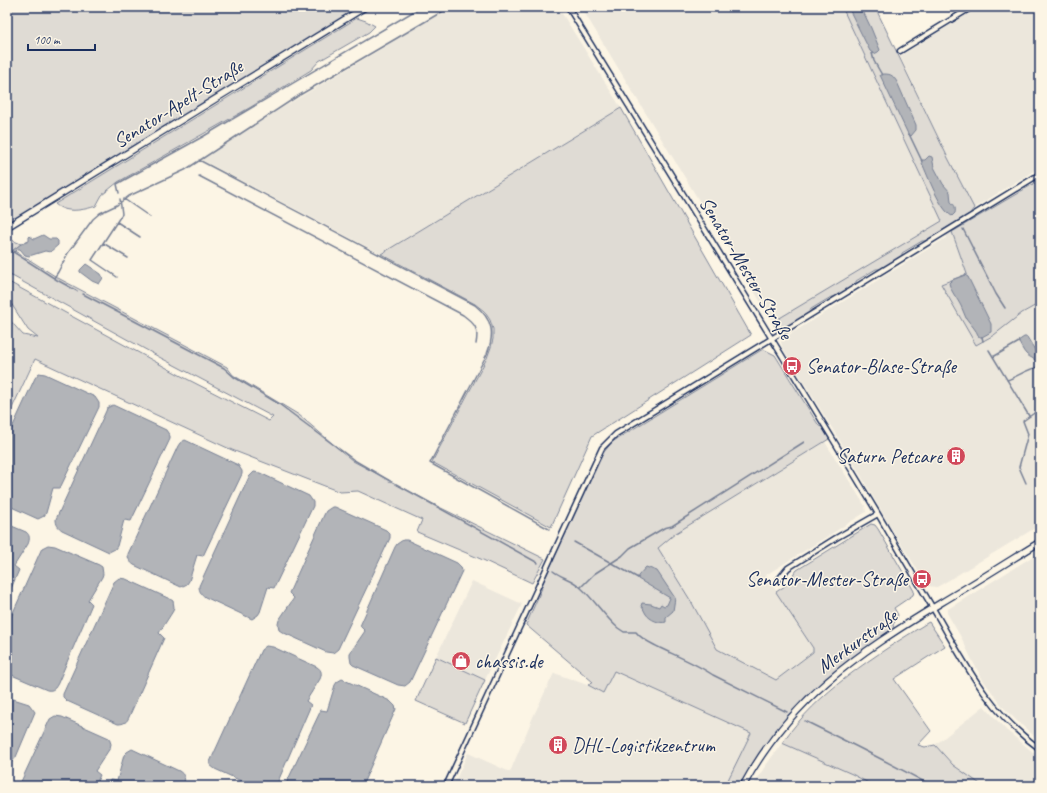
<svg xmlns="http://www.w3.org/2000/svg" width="1047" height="793" viewBox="0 0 1047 793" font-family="Caveat,sans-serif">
	<rect width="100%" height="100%" fill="#fcf5e5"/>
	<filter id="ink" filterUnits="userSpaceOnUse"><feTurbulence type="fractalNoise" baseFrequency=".025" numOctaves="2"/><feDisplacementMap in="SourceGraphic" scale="8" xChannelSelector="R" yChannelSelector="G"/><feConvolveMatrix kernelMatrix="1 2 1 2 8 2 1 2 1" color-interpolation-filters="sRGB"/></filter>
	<g filter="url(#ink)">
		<path fill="#ece7dc" d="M449 7H558L621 108 381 254 202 160 265 118 386 46 398 37Z
			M581 7H842L942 221 773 322Z
			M979 7H1040V167L974 208 948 158 900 56Z
			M952 232 967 274 941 284 1022 313 1040 303V525L949 580 937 587 928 586 894 533 853 462 782 347 781 342 784 338 946 238 947 235Z
			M825 442 865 506 866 512 766 575 813 648V652L776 680 717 649 692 603 658 548 676 533Z
			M1040 552V741L1017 721 1003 707 983 680 973 662 962 639 947 613 948 609Z
			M472 581 522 604 485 680 436 657Z
			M614 671 751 733 725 786H453L468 753 510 772 533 717 554 673 590 686 603 693Z
			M984 706 1006 730 1040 758V786H983L953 765 935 745Z
			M782 743 852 774 874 786H753L764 768Z"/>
		<path fill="#dfdbd4" stroke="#7d8599" d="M7 7H361L7 225Z
			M842 7H875L948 158 974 208 971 212V213L925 241H922L902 253V256L880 269H876L856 281V284L835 297H831L811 309 809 313 778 332 773 322 942 221Z
			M357 18 366 21 375 26 369 32 319 61 311 70 251 107 118 182 102 195 96 206C84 210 66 214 55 204Z
			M621 108 751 335 592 436 551 527 432 462 487 358 491 347 493 339V329L490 320 484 311 475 304 381 254Z
			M1040 180V303L1022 313 994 335 976 345 941 284 967 274 952 232Z
			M7 238 21 244 14 250 58 278 227 367 233 375 299 415 353 461 439 507 545 559 532 583 483 560 417 532 422 520 358 491 340 492 232 450 35 359 7 419V317L23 335 38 338 28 330 7 297V281L187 379 269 421 273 417 161 358 14 277 7 274Z
			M763 349 775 355 819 426 822 427 829 439 676 533 658 548 692 603 717 649 776 680 813 652V648L776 592 785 586 797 570 871 524 875 525 878 529 914 591 913 595 894 608 898 615 893 625 894 628C828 672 780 717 740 786H725L751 733 614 671 603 693 588 685 593 682 526 625 542 588 541 587 596 466 604 452 612 442Z
			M929 622 945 646 894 679 931 731 918 745 925 747 935 745 953 765 983 786H874L852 774 782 743C818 691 874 656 927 623Z
			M436 657 485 680 465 723 416 701Z"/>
		<path fill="#b2b4b8" stroke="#767f94" d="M848 7H861L871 28 880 50 878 52 874 54 870 51Z
			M884 74C892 74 893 76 897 82L916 125V130L911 136 908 134 880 75Z
			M929 156 932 157 934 167 943 184 950 192 951 202C955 205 956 208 955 213L952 216C940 210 928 176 922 163L921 160H925Z
			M43 235 49 239H56L58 241V245L50 252 45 251 29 256 25 255 20 249H18L15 252 13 250 21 244 29 241V237L30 236 34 239Z
			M86 264 101 274 103 278 99 284 92 281 80 272V270Z
			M965 275 968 277 991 324V332L982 337H979C976 329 971 325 966 318 964 314 963 310 961 306 957 298 951 292 949 283L952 280Z
			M1024 337H1027L1035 350 1040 353V364C1036 359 1030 358 1026 354 1023 351 1020 344 1018 341Z
			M39 373 45 374 95 397 99 403V407L60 488H53L46 513 44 516 38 519 7 505V439L35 378Z
			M113 405 166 430 170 436V439L131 521 124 520 117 546 115 549 109 552 62 530C58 527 56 525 56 519L106 411 107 408Z
			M185 440 238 465 242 471V474L203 556 197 555 189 581 187 584 181 587 134 565C130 562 128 560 128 554L178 446 180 443Z
			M254 472 260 473 309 496 313 502V506L274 588 268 587 260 612 258 615 252 619 205 597C201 594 199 591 199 586L249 477Z
			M332 507H335L386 530 390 534V538L338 649 333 653 326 652 282 632 279 630 278 624 279 620 294 598 289 593 324 515 326 511Z
			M7 524 26 532C30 535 30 539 28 544L14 566 19 570 7 598Z
			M403 540H407L457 563 461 567 462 571 410 682 405 686 398 685 353 665 351 663 350 657V653L365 631 360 626 395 547 397 544Z
			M48 545 55 546 99 565 102 567 103 574 102 577 88 600 92 604 58 683C55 689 53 691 47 690L7 673V626L42 548Z
			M646 567 657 571 675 598 673 611 666 617V622C660 624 650 620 646 614 644 611 644 609 641 606L642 603 651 604 659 607 661 604 664 606 667 605 670 598 638 579V576Z
			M119 578 126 579 170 599 173 601 174 607 173 611 159 633 164 638 129 717C127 722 124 724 118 724L67 701 63 697V694L114 582Z
			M266 646 273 647 317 667C322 670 322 674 320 679L306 701 311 705 276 786H252L215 769 210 765V762L261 650Z
			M342 679 390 701 395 706 396 709 362 786H285L321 710 327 711 335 685 337 682Z
			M7 697 29 704 35 712 16 757C14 760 11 763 7 763Z
			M55 716 62 717 109 738 111 744 110 748 95 771 100 775 95 786H19L50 719Z
			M132 749 179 771C185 775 186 779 183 786H108L110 780 117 781 124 755 127 752Z"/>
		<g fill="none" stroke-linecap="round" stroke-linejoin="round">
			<path stroke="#767f94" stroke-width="1.5" d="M872 53 874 61 882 75
				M909 134 922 161
				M199 160 475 305C493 320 495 333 487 354L430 463 549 529
				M199 176 463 315C475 324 479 328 476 344
				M119 193 117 184 204 136 421 7
				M124 199 150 217
				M117 222 140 237
				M963 229 996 294 1005 308
				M103 243 128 258
				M7 248 57 280 77 291
				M117 277 92 260 120 217 122 214 120 199
				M54 278 58 272 68 253 93 219 100 213 117 205 129 196 185 170 298 96 450 7
				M83 294 224 368 234 377 279 404 354 460 390 481
				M982 337 983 341
				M989 350 1029 416
				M993 357 1019 342
				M1007 380C1019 376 1028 368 1040 367
				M1026 483 1019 467 1028 434 1023 421 1040 409
				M396 484 538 563
				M574 542 638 578
				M553 571C562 578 572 579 580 587 594 599 604 616 618 628L624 632H636C642 640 651 643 660 648 677 656 697 664 713 675L787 712
				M581 587 594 574 622 556 630 548 664 528 672 526 804 442
				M805 721C848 742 890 763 932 786"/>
			<g stroke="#1b2f5e" stroke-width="7">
				<path id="street" d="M568 7C672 176 776 344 878 514 898 548 918 583 938 617 968 669 990 713 1040 749
					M900 51 972 7
					M779 579 788 568 836 538 878 514
					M446 786 602 448 616 434 1040 174"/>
			</g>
			<g stroke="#1b2f5e" stroke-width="8">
				<path id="secondary" d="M7 227 365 7
					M743 786C790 699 857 654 939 604 973 584 1006 563 1040 542"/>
			</g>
			<use href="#street" stroke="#fcf5e5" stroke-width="4"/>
			<use href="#secondary" stroke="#fcf5e5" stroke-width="5.5"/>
		</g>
	</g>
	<defs>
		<g id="bus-disc" transform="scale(1)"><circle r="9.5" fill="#d1495b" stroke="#fcf5e5"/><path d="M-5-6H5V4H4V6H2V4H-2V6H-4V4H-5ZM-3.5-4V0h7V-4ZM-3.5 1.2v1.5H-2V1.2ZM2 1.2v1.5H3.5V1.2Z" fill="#fff"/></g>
		<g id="building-disc" transform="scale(1)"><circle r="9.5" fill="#d1495b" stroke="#fcf5e5"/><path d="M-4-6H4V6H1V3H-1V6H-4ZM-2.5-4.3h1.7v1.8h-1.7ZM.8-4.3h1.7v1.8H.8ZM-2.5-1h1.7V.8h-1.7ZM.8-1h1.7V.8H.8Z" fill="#fff"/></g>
		<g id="shop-disc" transform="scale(1)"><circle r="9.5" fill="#d1495b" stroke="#fcf5e5"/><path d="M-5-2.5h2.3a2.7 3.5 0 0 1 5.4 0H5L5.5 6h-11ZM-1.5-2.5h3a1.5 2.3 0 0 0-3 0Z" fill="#fff"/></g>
	</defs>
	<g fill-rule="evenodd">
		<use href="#bus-disc" x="792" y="366"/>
		<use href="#building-disc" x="956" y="456"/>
		<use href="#bus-disc" x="922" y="579"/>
		<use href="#shop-disc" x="461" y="661"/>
		<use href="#building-disc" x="558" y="745"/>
	</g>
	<g text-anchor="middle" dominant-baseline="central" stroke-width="3" stroke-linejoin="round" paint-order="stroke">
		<g font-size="20" fill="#1b2f5e" stroke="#fcf5e5">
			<text transform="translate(178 104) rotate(-32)">Senator-Apelt-Straße</text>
			<text transform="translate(746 268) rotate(59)">Senator-Mester-Straße</text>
			<text transform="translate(857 641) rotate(-36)">Merkurstraße</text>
		</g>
		<g font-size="20" fill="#1b2f5e" stroke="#fcf5e5" text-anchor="start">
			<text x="806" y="366">Senator-Blase-Straße</text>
			<text x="942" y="456" text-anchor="end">Saturn Petcare</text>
			<text x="908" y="579" text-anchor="end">Senator-Mester-Straße</text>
			<text x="475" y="661">chassis.de</text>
			<text x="572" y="745">DHL-Logistikzentrum</text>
		</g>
	</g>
	<rect width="1047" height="793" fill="none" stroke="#fcf5e5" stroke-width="24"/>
	<rect x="12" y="12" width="1023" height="769" fill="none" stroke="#1b2f5e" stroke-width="1.5" filter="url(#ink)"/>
	<path d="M28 44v6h67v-6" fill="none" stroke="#1b2f5e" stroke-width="2"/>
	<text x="34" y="44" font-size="12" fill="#1b2f5e" stroke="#fcf5e5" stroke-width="3" paint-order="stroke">100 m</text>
</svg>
